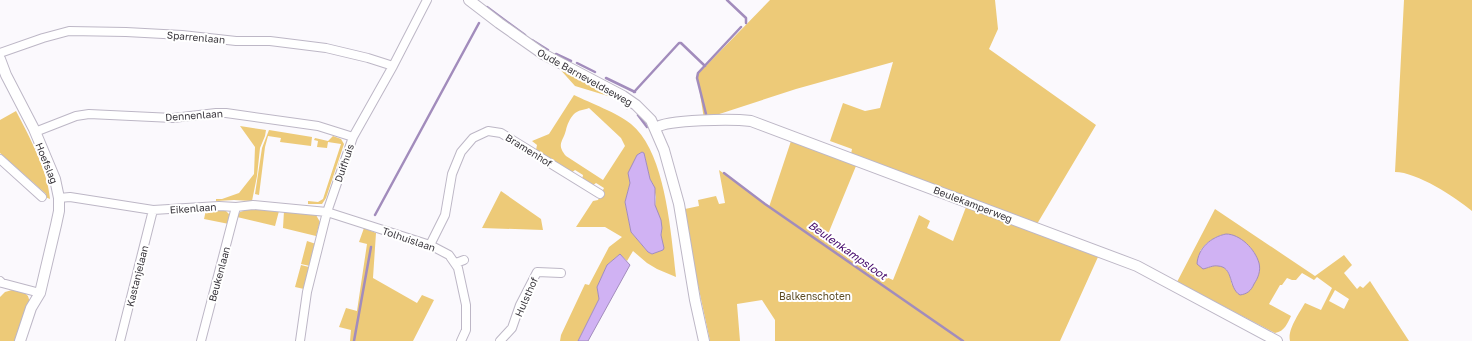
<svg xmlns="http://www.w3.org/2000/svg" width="1472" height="341" viewBox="0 0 1472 341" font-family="'Golos Text',sans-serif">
	<rect width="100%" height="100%" fill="#fbf9fd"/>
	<path fill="#edca78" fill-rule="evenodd" d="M770 0H995L998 29 989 49 1096 125 1037 224 851 154 852 149 830 141 843 103 865 111 880 108 893 62 796 89 704 119 697 75Z
		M1404 0H1472V211C1455 197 1417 172 1395 172Z
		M558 67 618 99 575 86Z
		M574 95C590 103 618 113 631 124 666 152 671 235 676 277L657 269 647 263 633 251 627 261 620 254 607 265 597 287 599 299 578 341H560L561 335 585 284 589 285 609 247 622 237 605 227H576L593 201 598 200 604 188 596 183 592 186 582 180 583 175 575 170 571 173 536 150 537 145 532 141 549 134ZM589 108 621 138 625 146 603 180 566 156C556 144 563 142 566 130 567 125 570 118 574 114 578 110 584 110 589 108ZM642 152 644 153 650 179 653 184 656 197 655 208 662 228 661 235 663 250 652 254 648 252 631 232 625 202 630 183 629 173 637 155Z
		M16 111C29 136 48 171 50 199L45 197 46 194 0 153V120Z
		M240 126 266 130 265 136 260 148 257 176 252 201 234 200 216 201V199H222L239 193 254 174 255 147Z
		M269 130 312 137 311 146 280 142 281 138 268 136 265 147 259 195 255 194 262 148Z
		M333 136 341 139 344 144 326 198 322 204H308V201L318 202 323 199 341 144 328 142 327 148 317 147 318 141 314 140 315 138 328 141Z
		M791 141 856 166 826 239 862 260 863 267 893 280 919 215 930 221 927 228 953 241 966 207 1098 257 1060 341H775V320L762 300 737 304 740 341H710L695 271 685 209 699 206 698 200 716 196 719 204 725 203 719 170 769 207Z
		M501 191 541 219 543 230 482 228Z
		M224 209 230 215 229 224 204 219 206 210Z
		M249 209 279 211 275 226 237 217 240 212Z
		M1215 209 1315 276 1344 255 1352 265 1344 273 1357 289 1360 286 1363 288 1370 281 1409 341H1290C1287 330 1300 312 1305 303L1321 310 1332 288 1317 277 1314 280 1302 273 1296 280H1292L1287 278 1282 285H1280L1269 304 1291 316C1287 324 1285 331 1275 333L1177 282ZM1226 234C1244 237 1260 252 1259 272L1232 285C1229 270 1224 261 1207 268L1200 251C1207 242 1214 236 1226 234ZM1335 290 1349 299 1344 309 1329 301Z
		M284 211 316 215 320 222 316 236 283 228Z
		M364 228 376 233 373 278 417 303 422 295 434 300 413 341H350L351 330 339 327 346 308 357 311 367 244 359 242Z
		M307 241 316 244 310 266 301 264Z
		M301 265 309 267 304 289 295 287Z
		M12 290C17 291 24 291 27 295 35 303 19 332 15 341H0V297L5 292Z"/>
	<path fill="#d0b2f3" stroke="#a28cbc" d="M642 152 644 153 650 179 655 188V205L661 220 662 228 661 235 664 248 663 250 652 254 648 252 631 232 625 202 630 183 628 173 637 155Z
		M1226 234C1240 234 1255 249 1259 263 1261 271 1258 278 1254 284 1251 291 1247 294 1240 295 1228 288 1234 267 1218 266 1213 265 1208 268 1203 269L1197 264C1198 248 1211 237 1226 234Z
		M620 254 630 265 588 341H578L599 299 597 287 607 265Z"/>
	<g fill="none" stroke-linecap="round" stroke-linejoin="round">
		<path stroke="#a28cbc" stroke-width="2.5" d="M727 0 746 18V23
			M487 7 525 35
			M532 40 548 50
			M556 54 571 61
			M577 63 595 72
			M606 78 635 92
			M634 92 679 43H681L705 66
			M627 105V108
			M706 114 697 78 698 73 741 27
			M638 115 647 127
			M724 173 765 204 963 341
			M375 215 479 23
			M354 341 371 247"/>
		<g stroke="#bdb7c6" stroke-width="10">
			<path id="minor" d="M0 53 43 38 69 31 126 32 182 35 236 41H270L326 48 368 58 393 66
				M35 132 76 116 89 114 173 118 216 113H226L318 126 353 137
				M0 159 42 197
				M59 198 70 197 153 210 219 206 236 207 253 205 327 212 430 245 449 255 458 268 466 305V330L461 341
				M430 245 445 215 452 174 461 152 473 138 488 131 501 133 600 194
				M456 263 464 260
				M0 281 2 283 40 293
				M120 341 153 210
				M201 341 236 207
				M300 341 307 292 327 212 353 137 393 66 427 0
				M500 341 512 328 520 305 537 272 561 273"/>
		</g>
		<g stroke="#bdb7c6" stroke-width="12">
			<path id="tertiary" d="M469 0 499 23 543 54 623 96 636 105 651 120 664 150 679 204 695 300 704 341
				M0 59 6 75 34 129 55 179 59 198V211L56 225 40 293 31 308 20 341
				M655 128C668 119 734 119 751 121L1137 266 1277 341"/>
		</g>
		<use href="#minor" stroke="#fff" stroke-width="8"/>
		<use href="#tertiary" stroke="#fff" stroke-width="10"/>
	</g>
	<g text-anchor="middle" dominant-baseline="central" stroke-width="4" stroke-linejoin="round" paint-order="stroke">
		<g font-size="10" fill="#38353b" stroke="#fff">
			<text transform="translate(196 37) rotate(5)">Sparrenlaan</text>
			<text transform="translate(585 77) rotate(29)">Oude Barneveldseweg</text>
			<text transform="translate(194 115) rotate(-4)">Dennenlaan</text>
			<text transform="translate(529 150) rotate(32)">Bramenhof</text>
			<text transform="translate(47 163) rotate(68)">Hoefslag</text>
			<text transform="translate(344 163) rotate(-71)">Duifhuis</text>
			<text transform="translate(973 204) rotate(21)">Beulekamperweg</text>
			<text transform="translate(193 208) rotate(-4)">Eikenlaan</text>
			<text transform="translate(409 239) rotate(19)">Tolhuislaan</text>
			<text transform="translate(219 274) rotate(-75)">Beukenlaan</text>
			<text transform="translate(137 276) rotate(-76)">Kastanjelaan</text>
			<text transform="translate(526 297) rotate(-66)">Hulsthof</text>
		</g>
		<g font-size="10" fill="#5e4d26" stroke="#fff">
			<text x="815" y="296">Balkenschoten</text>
		</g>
		<g font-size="11" font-style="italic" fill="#44086b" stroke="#fff">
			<text transform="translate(848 250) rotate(35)">Beulenkampsloot</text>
		</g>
	</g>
</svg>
